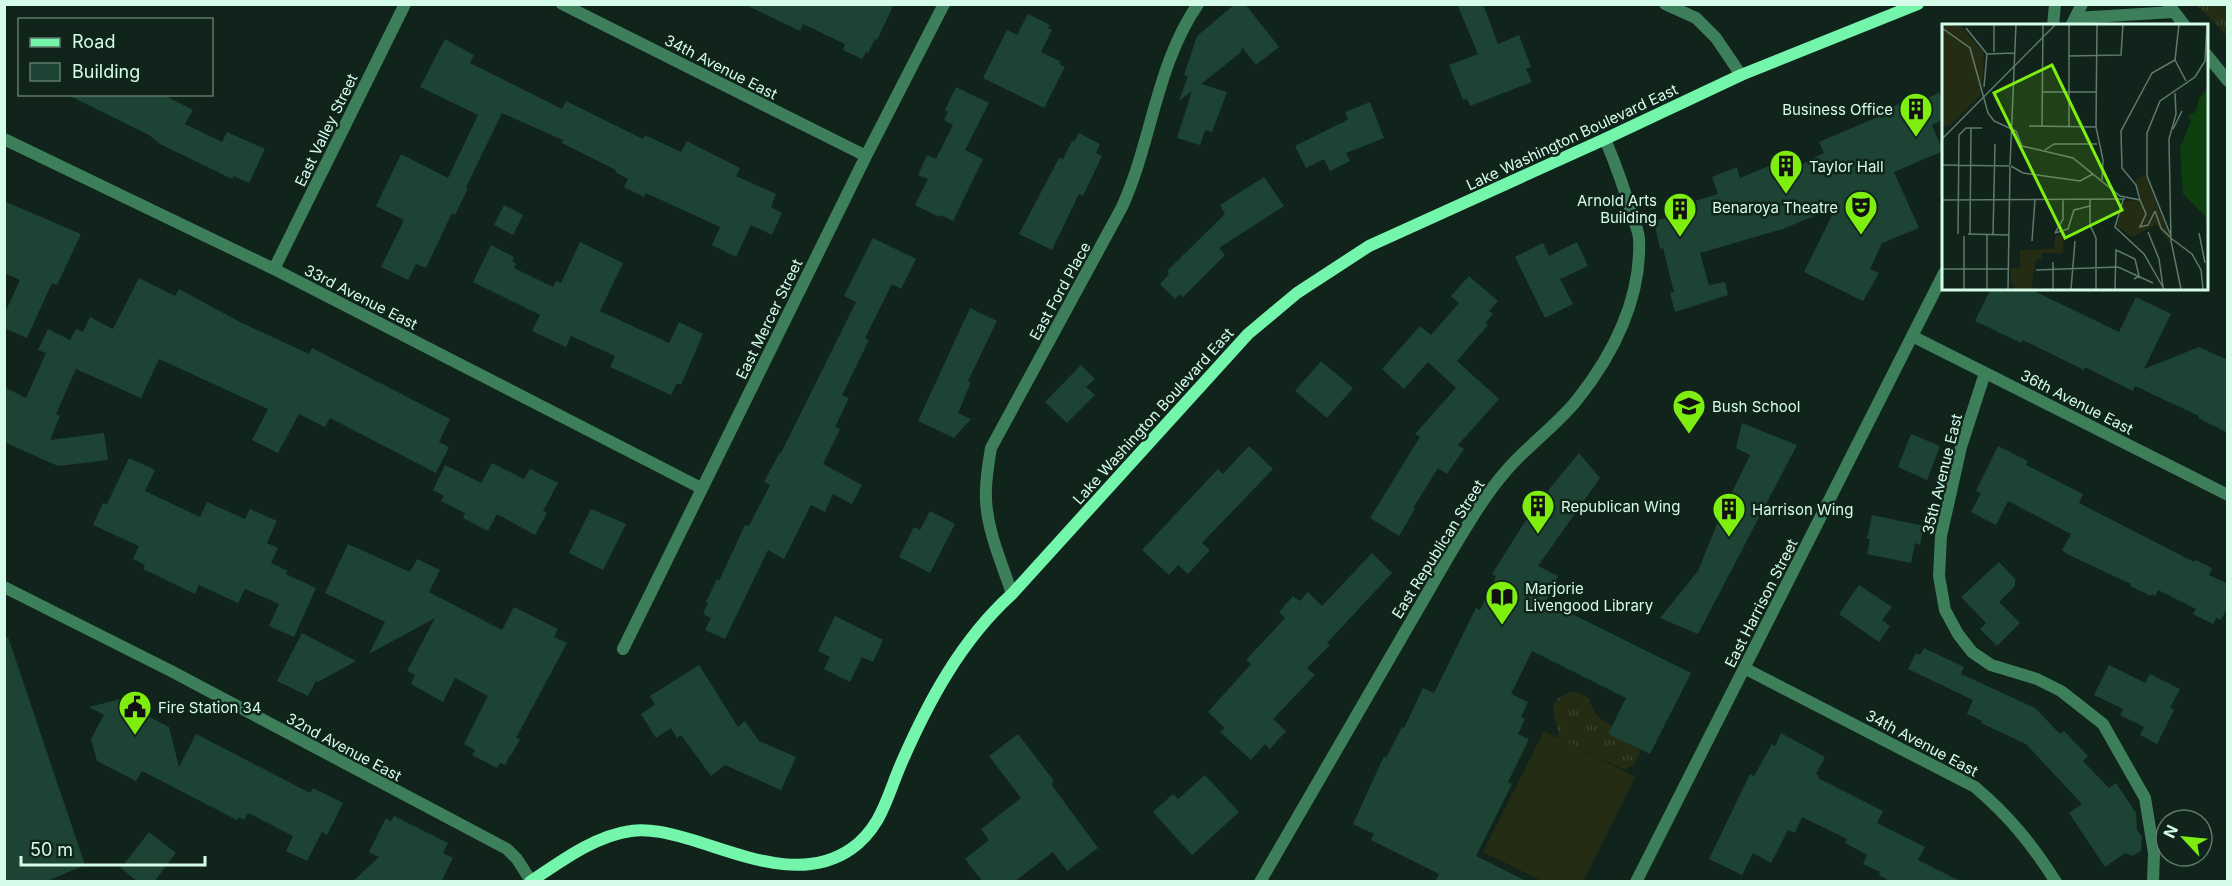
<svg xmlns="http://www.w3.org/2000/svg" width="2232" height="886" viewBox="0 0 2232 886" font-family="Inter,sans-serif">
	<defs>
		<pattern id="park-tufts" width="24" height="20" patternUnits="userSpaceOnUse" patternTransform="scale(1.5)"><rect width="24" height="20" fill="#242d13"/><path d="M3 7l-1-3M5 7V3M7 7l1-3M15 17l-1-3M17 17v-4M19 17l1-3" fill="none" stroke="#39422a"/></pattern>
	</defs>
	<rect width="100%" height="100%" fill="#10241b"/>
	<path fill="url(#park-tufts)" d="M2197 5H2227V36Z
		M1571 692C1597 696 1586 705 1599 717 1603 721 1608 723 1612 726L1609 734 1641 750 1635 763 1625 770 1559 739C1558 719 1541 702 1571 692Z"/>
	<path fill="#242d13" d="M1544 731 1635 777 1583 881H1542L1483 852Z"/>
	<path fill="#1d4334" d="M744 4H894L877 40 875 39 868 53 866 52 862 59 843 50 845 44 803 24 800 31Z
		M1235 4H1245L1279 47 1256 65 1242 47 1240 53 1201 84 1227 92 1212 132 1205 130 1200 145 1177 138 1192 91 1179 101 1188 76 1184 75 1197 36Z
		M1457 4H1483L1498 44 1519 35 1531 67 1526 69 1532 82 1470 106 1467 99 1463 100 1449 65 1478 54Z
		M1028 14 1050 25 1048 28 1052 30 1041 52 1061 62 1059 64 1065 67 1044 108 983 78 1007 30 1017 35Z
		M445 39 474 55 470 63 562 109 566 101 643 139 645 135 681 152 687 141 740 168 736 176 776 194 771 207 782 213 772 235 751 225 736 257 712 245 720 227 646 193 644 197 624 187 628 179 615 172 616 170 562 143 563 140 502 113 466 187 468 188 455 215 452 213 426 268 416 264 408 280 381 267 404 220 376 206 401 154 448 178 478 115 420 87Z
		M956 87 989 103 965 150 983 159 953 221 941 215 939 217 915 205 928 179 918 175 927 155 936 159 953 125 944 120 948 112 945 110Z
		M1939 93 1944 103V119L1932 125 1943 151 1894 172 1919 228 1882 243 1870 269 1879 273 1863 301 1804 272 1836 207 1783 229 1700 253 1709 285 1725 282 1728 295 1675 312 1670 293 1674 292 1663 248 1660 249 1654 221 1697 209 1695 201 1718 194 1712 177 1737 167 1740 178 1783 160 1788 171 1824 153 1819 142 1885 114 1883 111 1918 95 1921 101Z
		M66 94H162L193 110 185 124 222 142 227 132 265 149 249 183 234 176 232 179 160 144 149 135Z
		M1370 102 1384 138 1346 153 1350 161 1330 171 1324 159 1306 168 1295 146 1341 123 1342 124V123L1348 119 1345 112Z
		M1079 133 1100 144 1096 153 1102 156 1083 196 1079 194 1052 250 1019 234 1059 158 1063 159 1072 141 1074 142Z
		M1264 177 1284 206 1219 248 1225 255 1183 297 1180 294 1175 299 1160 284 1169 274 1167 271 1225 214 1220 205Z
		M4 201 81 234 57 285 52 283 27 338 4 328V315L20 280 4 273Z
		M504 205 523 215 513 235 494 225Z
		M873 238 916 259 901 289 892 284 865 338 869 340 842 395 849 398 835 427 840 429 823 464 862 485 852 504 833 494 825 512 811 505 784 559 768 550 725 639 705 630 711 618 703 614 708 603 706 602 717 579 719 581 745 525 749 526 770 485 764 482 780 452 781 453 856 302 844 296Z
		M580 242 623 263 600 311 669 343 679 322 703 334 681 385 677 383 671 395 610 367 615 356 571 336 566 347 532 331 540 315 473 282 491 245 514 257 512 261 516 263 514 268 553 287 556 281 561 283Z
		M1577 242 1588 266 1560 279 1573 304 1545 318 1515 257 1543 243 1549 256Z
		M1469 276 1498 301 1489 311 1493 314 1485 323 1488 325 1457 361 1499 399 1458 445 1464 449 1447 474 1438 468 1413 508 1415 509 1399 536 1370 518 1420 437 1415 434 1456 388 1428 362 1404 389 1382 369 1420 326 1431 335 1459 303 1451 296Z
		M139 278 175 296 179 289 240 322 309 354 312 348 450 419 439 442 449 447 436 473 330 418 325 427 299 414 278 453 252 440 268 409 159 359 141 398 76 369 56 414 60 416 50 440 104 433 108 460 58 466 4 442V387L26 398 46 353 38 350 48 329 70 340 76 329 83 332 90 317 113 329Z
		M1991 288H2028L2119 332 2136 297 2171 314 2144 369 2199 347 2228 360V433L2198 418 2199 416 2135 386 2133 391 2085 367 2084 370 2023 340 2021 343 1975 321Z
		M970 308 997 321 968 381 971 382 958 413 971 419 954 438 918 421Z
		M1321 361 1353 388 1327 418 1295 391Z
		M1081 365 1095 379 1086 387 1095 395 1067 423 1045 402Z
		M1742 423 1797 445 1698 634 1660 618 1698 571 1719 519 1750 455 1736 448Z
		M1911 434 1940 446 1927 480 1898 467Z
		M1249 446 1273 469 1202 543 1210 550 1188 574 1178 565 1169 575 1142 550 1218 469 1223 474Z
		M1998 446 2028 461 2026 465 2083 494 2079 503 2194 562 2195 560 2212 568 2209 575 2228 584V606L2221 620 2216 618 2213 624 2193 614 2196 609 2158 590 2155 596 2152 594 2151 596 2130 586 2131 584 2067 554 2062 550 2071 534 2008 501 1996 525 1971 512 1981 493 1976 491Z
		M1579 453 1600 478 1538 566 1558 576 1546 601 1691 673 1650 754 1608 734 1626 698 1532 651 1511 694 1528 702 1521 717 1525 719 1518 734 1529 739 1508 782 1512 784 1476 856 1528 882H1435L1439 874 1371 840 1374 834 1353 824 1384 756 1386 758 1402 727 1404 728 1423 688 1434 693 1476 608 1480 610 1496 576 1492 574 1533 509Z
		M129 458 155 470 145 491 200 517 207 502 245 519 250 509 277 521 267 543 278 548 271 563 288 571 286 574 316 588 294 637 269 626 279 604 245 589 238 603 199 585 195 594 143 569 145 565 133 559 139 546 93 525 103 503 107 504Z
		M492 463 524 479 530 469 558 483 543 511 547 513 535 535 497 514 488 531 463 518 465 513 441 501 444 496 433 490 445 465 481 483Z
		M591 509 626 524 603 570 569 553Z
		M930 511 955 524 930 573 899 557 914 527 920 530Z
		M1872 515 1924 526 1920 545 1915 543 1911 563 1867 554 1870 539H1867Z
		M348 544 410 572 417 559 440 570 429 592 502 630 514 607 558 629 554 637 567 643 516 738 520 739 511 756 510 755 505 765 500 763 497 768 472 755 475 750 464 744 488 696 455 678 443 702 411 684 415 675 407 671 435 618 369 654 385 622 325 593Z
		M1372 553 1392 573 1327 643 1330 645 1307 668 1315 675 1273 719 1286 731 1270 749 1265 744 1251 760 1220 732 1225 728 1208 712 1251 664 1246 660 1285 618 1279 612 1293 596 1300 601 1308 592 1322 606Z
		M1999 562 2015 579V586L1999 602 2020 623 1997 646 1980 629 1986 623 1961 597Z
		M1859 585 1892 607 1882 620 1890 626 1879 642 1839 614Z
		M835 616 883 640 873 662 862 657 850 682 824 669 830 657 818 651Z
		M302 633 356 661 318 682 316 681 308 696 277 681Z
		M8 637 85 865 45 882H4V638Z
		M1924 648 1964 667 1961 674 2035 708 2060 734 2064 731 2088 756 2083 761 2109 788 2116 783 2136 813 2137 830 2142 837 2141 851 2132 856 2125 853 2105 867 2069 813 2082 804 2026 744 1981 723 1982 721 1967 714 1973 700 1908 669 1916 653 1920 655Z
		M699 665 738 727 745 721 759 741 796 757 781 790 725 765 711 776 681 735 677 738 671 728 656 738 641 714 655 705 650 696Z
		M2109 665 2145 683 2150 674 2180 689 2170 708 2174 710 2157 744 2140 735 2144 727 2120 715 2123 709 2094 695Z
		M129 697 132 708 169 727 179 767 196 734 310 793 313 788 343 803 327 835 322 832 307 861 286 851 293 836 248 813 244 820 239 817 237 820 142 771 136 781 97 761 91 739 104 715 89 707Z
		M1781 733 1825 757 1816 774 1819 776 1818 778 1883 811 1877 823 1925 847 1918 860 1962 882H1891L1879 875 1880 872 1863 864 1867 855 1845 843 1847 839 1802 817 1795 833 1788 830 1771 863 1753 853 1742 875 1709 859 1750 774 1754 776 1772 744 1775 746Z
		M1018 734 1054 781 1051 784 1098 848 1067 871 1053 852 1014 882H983L965 859 989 840 981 829 1021 798 989 756Z
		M1205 775 1239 812 1192 855 1153 812 1173 794 1178 799Z
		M394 816 448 843 443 853 453 858 441 882H352L379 857 369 852 386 818 391 821Z
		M149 832 176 853 154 882H138L121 868Z"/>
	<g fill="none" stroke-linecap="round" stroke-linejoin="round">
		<path stroke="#3e7f5b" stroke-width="12" d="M562 4 866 156
			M1665 4 1696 18 1716 38 1741 75
			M2169 5 2185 26
			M2075 18 2174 12
			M2072 24 2082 4
			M2053 26 2055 4
			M2206 54 2228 81
			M4 139 274 269 701 488
			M274 269 405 4
			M1912 336 2228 495
			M1985 373 1961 447 1941 536 1939 576 1945 610 1958 634 1972 652 1991 665 2037 679 2061 691 2103 724 2145 798 2154 853 2153 882
			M4 587 171 671 507 849 517 859 531 881
			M1012 594C1002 563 987 531 986 499 985 482 988 465 991 448L1122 207C1152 141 1156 65 1198 4
			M623 649 866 156 944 4
			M1744 668 1975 787C2010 817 2031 843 2056 882
			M1260 882 1450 554C1467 526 1484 496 1506 471 1527 446 1556 426 1577 400 1613 355 1642 298 1639 238 1638 230 1634 220 1631 212 1624 187 1615 163 1605 139
			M1636 882 1944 273"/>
		<path stroke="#73f6ab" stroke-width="12" d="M530 882C560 862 594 836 631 831 650 828 671 834 689 839 740 854 802 883 851 849 882 827 887 796 901 764 928 702 961 640 1012 594L1248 334 1297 293 1369 246 1605 139 1741 75 1918 4"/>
	</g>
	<defs>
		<g id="building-pin" transform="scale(1.725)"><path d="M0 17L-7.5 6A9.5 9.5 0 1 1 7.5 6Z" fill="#7eee10" stroke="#10241b"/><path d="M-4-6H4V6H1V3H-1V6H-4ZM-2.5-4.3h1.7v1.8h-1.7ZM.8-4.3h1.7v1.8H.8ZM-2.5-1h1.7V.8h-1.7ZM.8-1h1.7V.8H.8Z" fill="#111"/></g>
		<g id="theatre-pin" transform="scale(1.725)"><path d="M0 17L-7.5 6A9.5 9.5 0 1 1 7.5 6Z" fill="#7eee10" stroke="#10241b"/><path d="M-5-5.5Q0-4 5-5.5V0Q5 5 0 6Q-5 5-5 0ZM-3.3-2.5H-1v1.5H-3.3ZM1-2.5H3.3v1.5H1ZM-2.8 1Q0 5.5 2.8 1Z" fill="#111"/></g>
		<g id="school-pin" transform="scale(1.725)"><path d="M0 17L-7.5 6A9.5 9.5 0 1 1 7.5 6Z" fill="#7eee10" stroke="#10241b"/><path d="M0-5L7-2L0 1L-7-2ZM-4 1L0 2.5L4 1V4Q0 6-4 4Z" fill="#111"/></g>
		<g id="library-pin" transform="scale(1.725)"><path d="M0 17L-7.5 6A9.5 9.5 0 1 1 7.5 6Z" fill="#7eee10" stroke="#10241b"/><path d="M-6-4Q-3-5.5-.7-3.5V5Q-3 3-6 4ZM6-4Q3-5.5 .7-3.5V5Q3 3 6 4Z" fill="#111"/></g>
		<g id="civic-pin" transform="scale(1.725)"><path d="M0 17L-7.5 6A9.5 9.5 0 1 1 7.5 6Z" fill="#7eee10" stroke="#10241b"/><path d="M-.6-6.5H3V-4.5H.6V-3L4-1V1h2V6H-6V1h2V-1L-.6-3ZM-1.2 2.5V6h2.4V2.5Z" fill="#111"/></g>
	</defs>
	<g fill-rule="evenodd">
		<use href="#building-pin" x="1916" y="109"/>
		<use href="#building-pin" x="1786" y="166"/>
		<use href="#theatre-pin" x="1861" y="207"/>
		<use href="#building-pin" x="1680" y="209"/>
		<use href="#school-pin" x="1689" y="406"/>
		<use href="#building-pin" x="1538" y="506"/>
		<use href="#building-pin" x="1729" y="509"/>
		<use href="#library-pin" x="1502" y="597"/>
		<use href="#civic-pin" x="135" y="707"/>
	</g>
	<g text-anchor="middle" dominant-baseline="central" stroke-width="5" stroke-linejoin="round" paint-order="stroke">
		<g font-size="15" fill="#d5fce9" stroke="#10241b">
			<text transform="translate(721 67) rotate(27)">34th Avenue East</text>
			<text transform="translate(326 130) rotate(-64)">East Valley Street</text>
			<text transform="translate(1572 137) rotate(-25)">Lake Washington Boulevard East</text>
			<text transform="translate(1060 291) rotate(-61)">East Ford Place</text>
			<text transform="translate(361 297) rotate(27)">33rd Avenue East</text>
			<text transform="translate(769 319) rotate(-64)">East Mercer Street</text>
			<text transform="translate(2077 402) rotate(27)">36th Avenue East</text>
			<text transform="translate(1153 416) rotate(-48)">Lake Washington Boulevard East</text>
			<text transform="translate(1942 474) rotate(-76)">35th Avenue East</text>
			<text transform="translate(1438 549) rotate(-58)">East Republican Street</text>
			<text transform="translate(1761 603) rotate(-63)">East Harrison Street</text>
			<text transform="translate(1922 743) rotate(28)">34th Avenue East</text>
			<text transform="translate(344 747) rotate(28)">32nd Avenue East</text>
		</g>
		<g font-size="15" fill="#d5fce9" stroke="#10241b" text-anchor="start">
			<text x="1893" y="109" text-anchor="end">Business Office</text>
			<text x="1809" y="166">Taylor Hall</text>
			<text x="1657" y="200" text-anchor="end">Arnold Arts<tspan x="1657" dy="17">Building</tspan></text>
			<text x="1838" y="207" text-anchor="end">Benaroya Theatre</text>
			<text x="1712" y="406">Bush School</text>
			<text x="1561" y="506">Republican Wing</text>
			<text x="1752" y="509">Harrison Wing</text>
			<text x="1525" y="588">Marjorie<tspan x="1525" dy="17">Livengood Library</tspan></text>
			<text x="158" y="707">Fire Station 34</text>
		</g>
	</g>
	<g transform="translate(1942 24)">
		<rect width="266" height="266" fill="#10241b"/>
		<path d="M121 211V229H100V234L94 235 89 265H69L74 262 69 258V244H78V226L112 225 113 212Z" fill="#242d13"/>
		<path d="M0 0H17L42 29 40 69 7 102H0ZM203 151 227 210V218L214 201 190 213 175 202 181 178 200 175 193 156Z" fill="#242d13"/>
		<path d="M18 34 28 66 7 74 0 39Z" fill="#242d13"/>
		<path d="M265 65V194L241 170 238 124 249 97 246 93 254 87 257 75Z" fill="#0d3f0f"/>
		<path fill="none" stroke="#5f7a6d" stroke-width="1.5" d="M127 0V102M155 0 154 103 161 136 160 156M0 4 28 24 46 89 52 97 74 107 80 122 131 134 178 172 198 176 204 190 198 203 206 201 213 187M24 4 45 30M52 28V0M45 30 73 29M127 32 179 31 181 0M233 36 237 0M233 36 244 57M42 63 45 30M101 68H154M233 69 234 90 227 115 229 217 239 265M87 102 154 103M100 102 101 0M231 105 240 87M0 115 114 0M103 126 112 120H155M0 141 68 142M68 141 74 0M69 142 81 149 138 157 151 150M0 176 183 175M148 176V201L154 214V265M181 176 173 203 202 230 222 265M198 176 194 161 180 144 179 107 210 49 233 36M213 187 219 204 230 215M206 208 217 235 221 263M113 209 126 205 132 186 148 182M113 209 121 195V175M257 209 263 239M16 210 17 111 24 104H40M26 210 67 211M28 210 29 104M51 211 53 120M229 212 205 152V109L218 77 253 53 263 37 265 0M230 215 250 230 259 246 261 265M90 217 93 175M111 238V265M0 245H67M94 246 176 243 211 259M22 265V212M45 265V211M66 265 68 143M129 265 133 217M173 265 174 226 193 235 197 252 192 255"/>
		<path fill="#7eee10" fill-opacity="0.15" stroke="#7eee10" stroke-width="3" d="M110 41 180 186 123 214 52 69Z"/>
		<rect width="266" height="266" fill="none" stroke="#d5fce9" stroke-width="3"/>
	</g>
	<rect width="2232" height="886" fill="none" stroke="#d5fce9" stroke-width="12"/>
	<rect x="18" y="18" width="195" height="78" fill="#10241b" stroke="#5f7a6d" stroke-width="1.5"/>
	<rect x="30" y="38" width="30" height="9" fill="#73f6ab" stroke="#5f7a6d" stroke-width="1.5"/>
	<text x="72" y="48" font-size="18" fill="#d5fce9">Road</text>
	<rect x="30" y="63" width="30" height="18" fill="#1d4334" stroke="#5f7a6d" stroke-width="1.5"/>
	<text x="72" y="78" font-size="18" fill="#d5fce9">Building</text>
	<g transform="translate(2184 838) rotate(296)"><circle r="28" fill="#10241b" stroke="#5f7a6d" stroke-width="1.5"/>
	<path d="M0-4.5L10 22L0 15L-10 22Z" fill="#7eee10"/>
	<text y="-9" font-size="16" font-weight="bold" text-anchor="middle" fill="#d5fce9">N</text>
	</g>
	<path d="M21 856v9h184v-9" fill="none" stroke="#d5fce9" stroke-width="3"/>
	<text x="30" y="856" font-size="18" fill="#d5fce9" stroke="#10241b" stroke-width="4.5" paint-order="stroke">50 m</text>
</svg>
